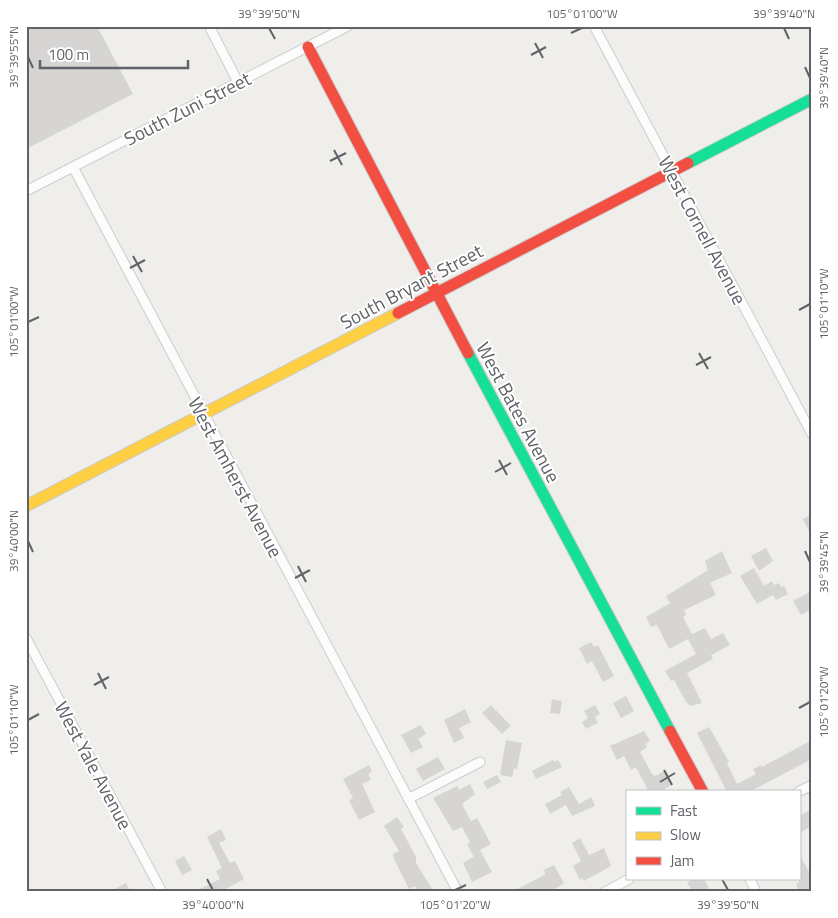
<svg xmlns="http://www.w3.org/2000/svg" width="838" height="918" viewBox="0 0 838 918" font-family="'Titillium Web',sans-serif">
	<rect width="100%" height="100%" fill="#efeeea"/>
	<path fill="#d6d5d3" d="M26 26H97L133 94 26 149Z
		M812 514V537L803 519Z
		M766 548 773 561 759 571 751 556Z
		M722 551 732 573 710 583 716 595 684 610 686 615 683 617 692 634 705 628 711 639 723 633 730 645 711 655 713 659 687 673 702 703 691 706 686 702 674 680 671 681 665 671 696 654 688 639 669 649 657 625 651 627 646 617 670 603 666 596 708 570 705 561Z
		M754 568 764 586 772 581 774 585 779 583 781 587 784 586 788 594 776 600 773 595 757 604 740 576Z
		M812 591V609L801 615 793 601Z
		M591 642 594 647 598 645 614 676 603 682 592 661 587 664 579 648Z
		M626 696 634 711 621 718 613 703Z
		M552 699 562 701 560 714 550 713Z
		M491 705 511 726 502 734 482 713Z
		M595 705 600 714 595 717 598 723 586 729 582 722 588 718 584 711Z
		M465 709 471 722 459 728 464 738 454 743 444 720Z
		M421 725 426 734 418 739 423 747 411 753 401 735Z
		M709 727 729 762 727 763 737 784 756 774 753 769 761 765 762 767 812 740V759L749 792H722L726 790 697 733Z
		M644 731 650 741 645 744 647 747 640 752 652 774 655 776 666 770 673 784 663 790 664 792H649L636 767 631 770 624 756 617 760 610 746Z
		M506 740 522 743 517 769 514 768 512 777 500 775Z
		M438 757 445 769 423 781 416 769Z
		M553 760 554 762 558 760 562 767 536 779 532 771Z
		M369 765 372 772 368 774 371 780 362 784 375 812 359 820 349 800 353 798 343 779Z
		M497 775 501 782 487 789 483 782Z
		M470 784 475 794 462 804 471 821 477 818 491 844 480 850 492 872 472 882 463 863 474 857 467 844 470 842 462 827 453 831 433 798 457 786 459 790Z
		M569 787 579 804 591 797 595 806 572 816 566 805 550 814 545 804 562 795 560 792Z
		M812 809V826L799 833V816Z
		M397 817 404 827 401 829 416 857V863L434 892H418L415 886 409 889 394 859 393 854 399 851 384 826Z
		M221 829 226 840 219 843 230 863 235 861 244 879 220 892H194L220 879 216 871 222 868 207 837Z
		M580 838 589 855 604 848 611 866 584 881 582 878 580 880 573 866 581 861 572 843Z
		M799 854 812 877V892H800L796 884 799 882Z
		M184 856 192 870 182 875 175 861Z
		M554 865 564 883 560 886 549 892H512L546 874 543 870Z
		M693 879H704L711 892H693L687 883Z
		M126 883 131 892H110Z"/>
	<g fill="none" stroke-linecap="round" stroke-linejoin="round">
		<g stroke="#cbcccc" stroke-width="11">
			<path id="street" d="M209 26 238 82
				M594 26 812 434
				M73 167 458 892
				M26 191 348 26
				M26 638 162 892
				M798 792 812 785
				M408 799 480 762
				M750 879 756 892
				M605 892 629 879"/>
		</g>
		<g stroke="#cacacb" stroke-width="13">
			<path id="fast" d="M688 163 812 99
				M468 353 670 731"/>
		</g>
		<g stroke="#cacacb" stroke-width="13">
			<path id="slow" d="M26 506 398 313"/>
		</g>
		<g stroke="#cacacb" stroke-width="13">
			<path id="jam" d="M308 47 468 353
				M398 313 688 163
				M670 731 703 792"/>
		</g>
		<use href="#street" stroke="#fdfcfc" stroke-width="9"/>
		<use href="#fast" stroke="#16e098" stroke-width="11"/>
		<use href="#slow" stroke="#ffcf43" stroke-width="11"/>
		<use href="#jam" stroke="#f24e42" stroke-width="11"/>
	</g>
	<path fill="none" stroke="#5f6368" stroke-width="2" d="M269 28 275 39M784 28 789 39M571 33 582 28M535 43 543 58M531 55 546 47M28 57 33 68M805 67 810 78M334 150 342 165M330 161 346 153M133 256 142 272M130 268 145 260M799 310 810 304M28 322 39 317M699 353 708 369M696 365 711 357M499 460 507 475M495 472 511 463M28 541 33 552M805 551 810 562M298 566 306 582M295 578 310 570M98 673 106 689M94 685 109 677M799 708 810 702M28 720 39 714M664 770 672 785M660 782 675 773M207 879 213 890M722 879 728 890M455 890 466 885"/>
	<g text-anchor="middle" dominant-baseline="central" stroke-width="4" stroke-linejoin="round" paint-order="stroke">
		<g font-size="19" fill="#5f6368" stroke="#fff">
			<text transform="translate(187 108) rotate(-27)">South Zuni Street</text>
			<text transform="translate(703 230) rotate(62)">West Cornell Avenue</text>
			<text transform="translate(411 286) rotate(-28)">South Bryant Street</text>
			<text transform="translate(519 412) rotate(62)">West Bates Avenue</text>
			<text transform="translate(236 477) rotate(62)">West Amherst Avenue</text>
			<text transform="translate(94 765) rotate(62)">West Yale Avenue</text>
		</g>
	</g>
	<rect width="838" height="918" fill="none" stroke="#ffffff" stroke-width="55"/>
	<rect x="626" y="790" width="175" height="90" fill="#ffffff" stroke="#bfc1c3"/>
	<rect x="636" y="807" width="25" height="8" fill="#16e098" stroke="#bfc1c3"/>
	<text x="670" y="816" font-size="15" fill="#5f6368">Fast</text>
	<rect x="636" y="832" width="25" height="8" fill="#ffcf43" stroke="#bfc1c3"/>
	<text x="670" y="840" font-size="15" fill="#5f6368">Slow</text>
	<rect x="636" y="857" width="25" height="8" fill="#f24e42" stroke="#bfc1c3"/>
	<text x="670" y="866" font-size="15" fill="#5f6368">Jam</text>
	<path d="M40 60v8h148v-8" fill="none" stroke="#5f6368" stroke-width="2.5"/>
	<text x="48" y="60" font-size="15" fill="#5f6368" stroke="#ffffff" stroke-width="4" paint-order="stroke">100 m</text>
	<rect x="28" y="28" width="782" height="862" fill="none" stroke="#5f6368" stroke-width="2"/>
	<g font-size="12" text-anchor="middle" fill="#5f6368">
		<text x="269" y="18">39°39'50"N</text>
		<text x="582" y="18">105°01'00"W</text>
		<text x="784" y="18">39°39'40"N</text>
		<text transform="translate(14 57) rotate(-90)" y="4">39°39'55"N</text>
		<text transform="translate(824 78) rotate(-90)" y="4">39°39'40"N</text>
		<text transform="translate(824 304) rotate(-90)" y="4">105°01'10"W</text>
		<text transform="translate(14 322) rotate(-90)" y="4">105°01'00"W</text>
		<text transform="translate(14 541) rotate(-90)" y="4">39°40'00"N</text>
		<text transform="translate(824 562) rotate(-90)" y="4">39°39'45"N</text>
		<text transform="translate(824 702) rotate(-90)" y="4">105°01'20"W</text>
		<text transform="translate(14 720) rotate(-90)" y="4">105°01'10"W</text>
		<text x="213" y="909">39°40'00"N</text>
		<text x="455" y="909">105°01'20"W</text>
		<text x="728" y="909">39°39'50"N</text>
	</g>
</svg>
